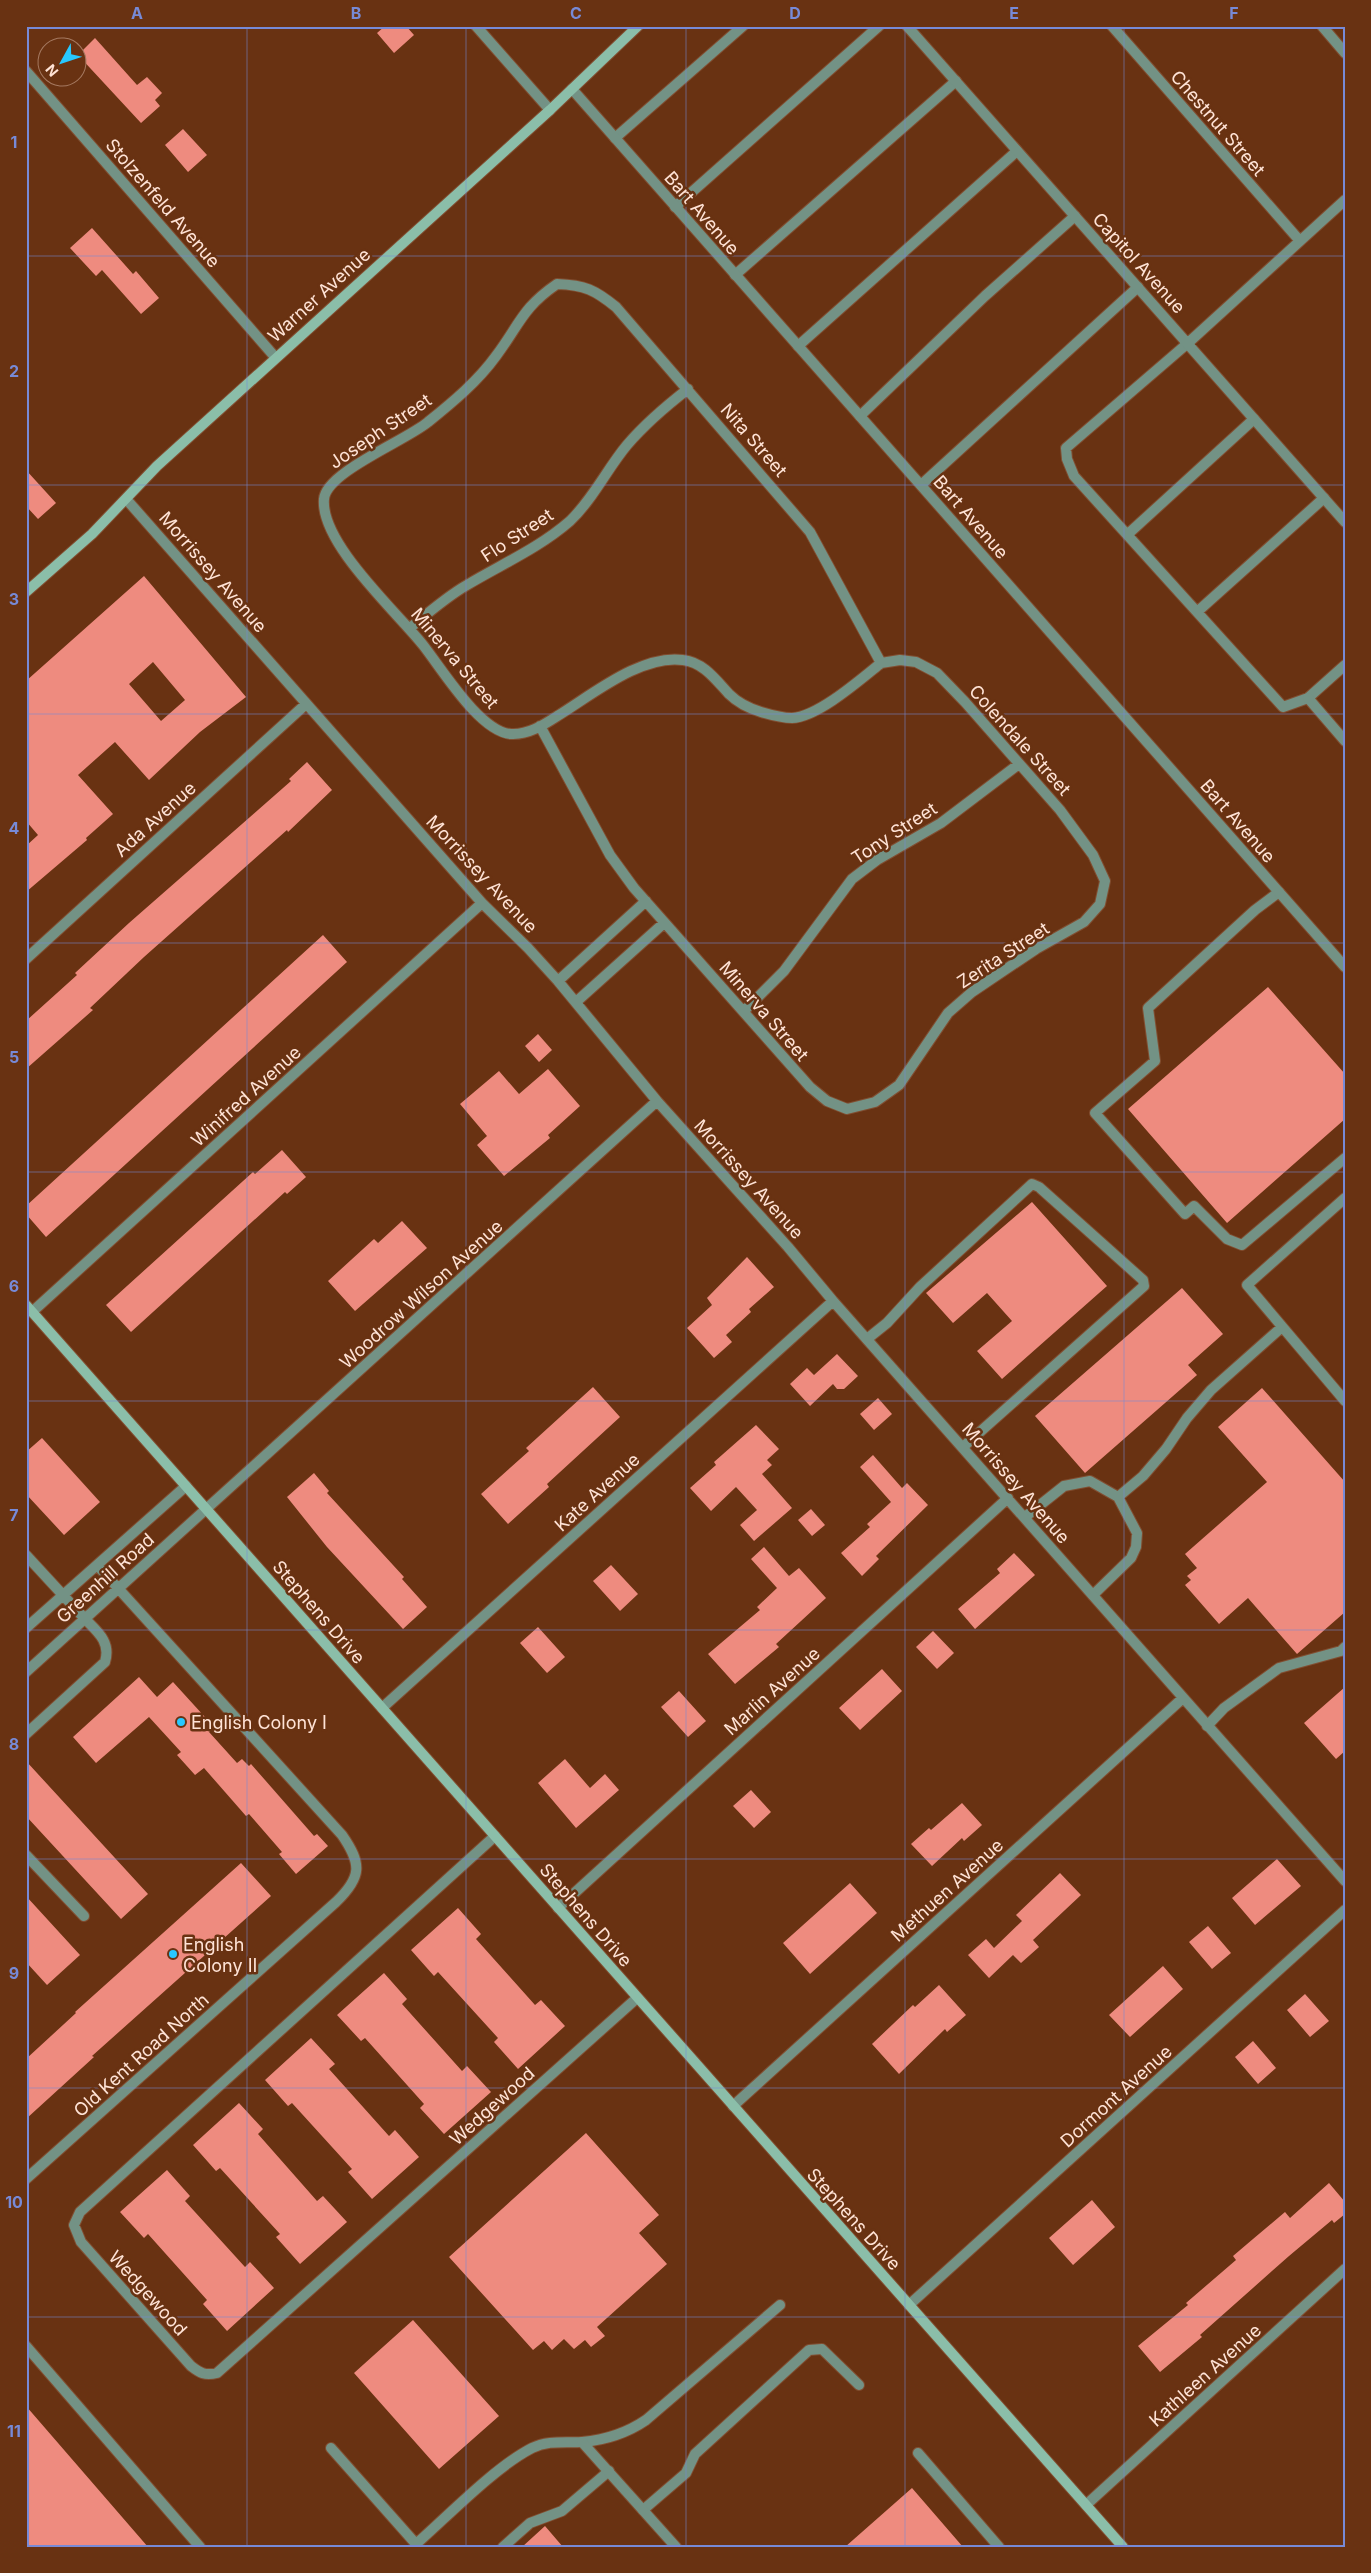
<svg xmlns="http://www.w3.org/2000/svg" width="1371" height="2573" viewBox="0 0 1371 2573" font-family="Inter,sans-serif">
	<rect width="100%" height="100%" fill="#693212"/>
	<path fill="#ee8b7f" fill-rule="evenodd" d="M385 26H406L414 35 394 53 377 33Z
		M95 38 137 85 147 77 162 93 155 100 160 106 141 123 78 55Z
		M183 129 207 155 188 172 165 145Z
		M92 228 133 274 136 271 159 298 141 314 102 270 96 276 70 248Z
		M26 470 56 503 38 519 26 506Z
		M144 576 246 697 200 732 149 780 115 742 78 775 113 814 86 838 87 840 26 892V846L38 835 26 821V681ZM153 662 185 700 161 721 129 684Z
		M307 762 332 790 288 832 287 830 144 957 90 1008 93 1010 26 1069V1021L77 975 75 973 129 923 291 781 289 779Z
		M323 935 347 962 46 1237 26 1214V1206Z
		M1268 987 1345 1074V1119L1227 1223 1128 1109Z
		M538 1034 552 1050 539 1062 525 1046Z
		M548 1069 580 1106 548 1135 550 1138 504 1176 477 1145 487 1136 460 1104 499 1071 519 1094Z
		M282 1150 306 1177 287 1194 285 1192 131 1332 106 1305 253 1172 255 1174Z
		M1032 1202 1107 1286 1002 1379 977 1351 1012 1321 987 1293 953 1323 926 1293Z
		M402 1221 427 1248 355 1311 328 1281 374 1239 378 1243Z
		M747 1257 774 1287 749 1309 751 1312 726 1335 732 1342 714 1358 687 1328 712 1305 707 1298Z
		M1182 1288 1223 1334 1188 1365 1197 1375 1085 1473 1035 1416Z
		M837 1354 858 1376 844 1389H837L833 1384 810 1406 790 1384 807 1368 814 1375Z
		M593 1387 620 1417 547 1484 549 1487 508 1524 481 1494 529 1451 526 1448Z
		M1262 1388 1345 1482V1612L1297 1654 1248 1598 1219 1624 1185 1585 1191 1580 1187 1576 1197 1568 1185 1554 1267 1482 1218 1427Z
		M878 1398 892 1414 874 1430 860 1414Z
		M756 1425 779 1449 767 1460 772 1465 762 1474 792 1508 754 1541 740 1525 757 1510 736 1487 711 1511 690 1488 716 1465 714 1462Z
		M42 1438 100 1502 64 1535 26 1494V1452Z
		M873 1455 902 1488 907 1483 928 1505 876 1556 879 1559 862 1576 841 1553 870 1527 867 1524 891 1502 860 1467Z
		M314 1473 329 1491 327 1493 404 1577 402 1579 427 1607 403 1629 327 1547 287 1497Z
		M811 1509 825 1525 812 1536 798 1520Z
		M764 1547 789 1576 799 1568 826 1598 776 1644 779 1647 735 1684 708 1654 760 1610 757 1607 777 1588 751 1559Z
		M1014 1553 1035 1575 975 1629 958 1609 1000 1573 997 1569Z
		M611 1565 638 1594 620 1611 593 1581Z
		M538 1627 565 1657 547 1673 520 1643Z
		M933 1631 954 1653 937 1669 916 1647Z
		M882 1669 902 1691 860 1730 839 1708Z
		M139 1677 157 1697 173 1682 214 1727 209 1732 237 1763 242 1759 249 1766 251 1764 314 1836 317 1834 328 1846 296 1874 279 1854 282 1852 249 1814 246 1816 204 1768 195 1775 177 1755 181 1752 149 1717 96 1763 73 1737Z
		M1345 1687V1751L1336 1759 1304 1723Z
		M679 1691 706 1721 688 1737 661 1707Z
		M565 1759 590 1788 605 1774 619 1790 576 1828 538 1783Z
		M26 1761 148 1894 121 1919 26 1816Z
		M751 1790 771 1812 754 1828 733 1806Z
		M962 1803 982 1825 964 1841 962 1838 932 1866 911 1844 929 1828 931 1830Z
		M1277 1859 1301 1886 1255 1925 1232 1898Z
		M241 1863 271 1896 92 2056 94 2057 26 2119V2059L76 2013 75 2012Z
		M1060 1873 1081 1895 1033 1940 1039 1947 1021 1963 1013 1955 989 1978 968 1955 986 1939 994 1948 1022 1921 1016 1915Z
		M850 1883 877 1913 810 1974 783 1943Z
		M26 1896 80 1955 47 1985 26 1962Z
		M458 1908 481 1934 476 1939 535 2005 541 2000 565 2026 518 2069 494 2042 498 2038 438 1972 434 1976 411 1950Z
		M1208 1926 1231 1953 1212 1969 1189 1942Z
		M1163 1966 1183 1989 1130 2037 1109 2015Z
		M384 1973 407 1999 402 2004 462 2071 467 2066 491 2092 444 2134 420 2108 424 2104 365 2038 361 2041 337 2015Z
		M939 1985 966 2015 947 2032 945 2029 899 2074 872 2044 913 2005 915 2007Z
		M1305 1994 1329 2021 1310 2037 1287 2010Z
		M311 2038 335 2064 329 2069 389 2136 395 2130 419 2157 372 2199 348 2172 352 2169 292 2103 288 2106 265 2080Z
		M1253 2041 1276 2068 1258 2084 1235 2057Z
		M239 2103 263 2129 258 2134 317 2201 323 2196 347 2222 300 2264 276 2237 280 2234 220 2168 216 2171 193 2145Z
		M586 2133 659 2215 639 2233 667 2264 597 2327 605 2336 591 2347 585 2340 574 2349 564 2339 552 2350 544 2341 533 2350 449 2257Z
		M167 2170 190 2196 185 2201 245 2267 250 2262 274 2288 227 2331 203 2304 207 2300 148 2234 144 2238 120 2212Z
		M1329 2183 1345 2202V2214L1334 2223 1332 2220 1289 2256 1200 2335 1202 2337 1160 2372 1138 2346 1188 2305 1186 2303 1236 2260 1233 2256 1253 2239 1285 2212 1290 2218Z
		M1092 2200 1115 2227 1073 2265 1049 2238Z
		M413 2320 499 2416 439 2469 354 2373Z
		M26 2406 148 2547H26Z
		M912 2488 963 2547H845Z
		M545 2526 563 2547H522Z"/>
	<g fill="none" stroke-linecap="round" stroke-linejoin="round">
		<g stroke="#814e31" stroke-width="12">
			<path id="lane" d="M615 138 743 26
				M675 207 879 26
				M735 275 956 81
				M1188 343 1066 448 1067 459 1074 476 1283 707 1308 698 1345 665
				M798 346 1017 151
				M860 416 985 296 1075 216
				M921 485 1138 287
				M1128 534 1254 419
				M1197 612 1324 498
				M1279 892 1255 910 1148 1008 1155 1061 1095 1113 1185 1214 1194 1206 1227 1239 1242 1245 1345 1158
				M1345 1198 1247 1285 1345 1401
				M867 1339 887 1323 920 1287 1032 1184 1039 1187 1143 1280 1144 1286 963 1447
				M1118 1497 1143 1476 1166 1449 1187 1418 1211 1390 1282 1327
				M1025 1517 1064 1486 1090 1481 1118 1497 1137 1533 1136 1547 1131 1558 1093 1595
				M1207 1726 1224 1708 1279 1668 1341 1651 1345 1647
				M26 1734 105 1662C111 1642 98 1632 85 1619
				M26 1855 84 1916
				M26 2346 200 2547
				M331 2448 416 2544C449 2515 495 2467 532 2448 548 2440 565 2443 582 2442 605 2440 627 2433 646 2420L780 2305
				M918 2453 999 2547
				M643 2510 686 2473 695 2454 809 2350 822 2349 859 2385
				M503 2547 530 2523 562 2511 609 2471"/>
		</g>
		<g stroke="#814e31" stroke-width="12">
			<path id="street" d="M476 26 550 110
				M907 26 1345 522
				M1112 26 1300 241
				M1322 26 1345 53
				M26 71 275 357
				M572 89 1345 967
				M557 284C585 285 595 290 616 307L810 532 881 663C861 679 818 717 792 718 781 718 771 715 761 712 748 708 738 703 729 694 716 680 703 662 683 660 642 654 593 694 559 715 545 724 529 735 511 734 480 732 442 669 423 645 397 612 320 543 324 499 326 472 407 440 428 422 453 402 478 381 496 356 520 324 522 308 557 284Z
				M1188 343 1345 200
				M127 500 482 903 528 948 558 981 657 1101 788 1247 833 1301 1345 1881
				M410 628C428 613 446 597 467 585 502 564 539 548 570 521 593 499 607 469 627 445 645 424 666 406 688 389
				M1308 698 1345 741
				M540 726 610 855 634 888 810 1087 827 1101 847 1109 875 1102 899 1085 948 1013 972 992 1036 949 1084 922 1100 904 1105 881 1093 855 1060 810 965 702 937 673 916 662 900 660 881 663
				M26 959 306 704
				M558 981 646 901
				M576 1002 664 923
				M744 1011 784 971 852 879 877 860 941 823 1019 764
				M32 1312 482 903
				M26 1555 85 1619
				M26 1628 186 1486
				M26 1672 657 1101
				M382 1708 833 1301
				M495 1836 80 2212 74 2225 81 2242 191 2366C200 2373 205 2376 217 2373L637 1998
				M558 1908 1008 1498
				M733 2106 1183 1698
				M26 2179 336 1902C362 1877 362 1864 342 1835L97 1565
				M909 2305 1345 1910
				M582 2442 676 2547
				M1086 2505 1345 2269"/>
		</g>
		<g stroke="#814e31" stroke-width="12">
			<path id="secondary" d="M26 592 92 534 157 466 550 110 638 26
				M26 1305 1123 2547"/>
		</g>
		<use href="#lane" stroke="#739285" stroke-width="10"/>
		<use href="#street" stroke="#739285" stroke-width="10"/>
		<use href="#secondary" stroke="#8bbea9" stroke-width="10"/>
	</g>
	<path fill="none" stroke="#778ad7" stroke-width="1" stroke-opacity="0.55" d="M247 26V2547M466 26V2547M686 26V2547M905 26V2547M1124 26V2547M26 256H1345M26 485H1345M26 714H1345M26 943H1345M26 1172H1345M26 1401H1345M26 1630H1345M26 1859H1345M26 2088H1345M26 2317H1345"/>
	<g fill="#28c8ff" stroke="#693212" stroke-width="2">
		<circle cx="181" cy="1722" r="5"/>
		<circle cx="173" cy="1954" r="5"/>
	</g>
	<g text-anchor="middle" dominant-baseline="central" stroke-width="5" stroke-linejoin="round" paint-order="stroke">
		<g font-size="18" fill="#ffe3d6" stroke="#693212">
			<text transform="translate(1218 123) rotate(49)">Chestnut Street</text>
			<text transform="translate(163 203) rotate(49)">Stolzenfeld Avenue</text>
			<text transform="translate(702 213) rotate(49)">Bart Avenue</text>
			<text transform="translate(1139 263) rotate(48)">Capitol Avenue</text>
			<text transform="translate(319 295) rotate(-42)">Warner Avenue</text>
			<text transform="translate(380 431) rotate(-34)">Joseph Street</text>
			<text transform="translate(754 440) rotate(49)">Nita Street</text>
			<text transform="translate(971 517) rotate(49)">Bart Avenue</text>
			<text transform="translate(517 535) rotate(-33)">Flo Street</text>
			<text transform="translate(213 572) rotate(49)">Morrissey Avenue</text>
			<text transform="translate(455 658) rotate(50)">Minerva Street</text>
			<text transform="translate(1020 740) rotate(48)">Colendale Street</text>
			<text transform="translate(155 819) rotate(-42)">Ada Avenue</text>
			<text transform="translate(1238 821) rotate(49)">Bart Avenue</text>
			<text transform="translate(894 833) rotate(-33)">Tony Street</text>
			<text transform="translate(482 874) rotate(47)">Morrissey Avenue</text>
			<text transform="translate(1003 955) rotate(-33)">Zerita Street</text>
			<text transform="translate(764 1011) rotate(49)">Minerva Street</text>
			<text transform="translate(246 1096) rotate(-42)">Winifred Avenue</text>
			<text transform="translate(749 1179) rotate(48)">Morrissey Avenue</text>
			<text transform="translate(421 1294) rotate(-42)">Woodrow Wilson Avenue</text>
			<text transform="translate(1016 1483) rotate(49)">Morrissey Avenue</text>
			<text transform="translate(597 1492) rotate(-42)">Kate Avenue</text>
			<text transform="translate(105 1578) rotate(-42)">Greenhill Road</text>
			<text transform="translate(319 1612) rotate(49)">Stephens Drive</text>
			<text transform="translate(772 1691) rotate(-42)">Marlin Avenue</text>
			<text transform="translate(947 1890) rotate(-42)">Methuen Avenue</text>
			<text transform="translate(586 1915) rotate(49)">Stephens Drive</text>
			<text transform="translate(141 2055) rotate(-42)">Old Kent Road North</text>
			<text transform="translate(1116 2096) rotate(-42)">Dormont Avenue</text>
			<text transform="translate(492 2106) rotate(-42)">Wedgewood</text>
			<text transform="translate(854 2219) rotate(48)">Stephens Drive</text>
			<text transform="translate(148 2293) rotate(48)">Wedgewood</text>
			<text transform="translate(1205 2375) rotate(-42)">Kathleen Avenue</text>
		</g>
		<g font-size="18" fill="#ffe3d6" stroke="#693212" text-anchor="start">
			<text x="191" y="1722">English Colony I</text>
			<text x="183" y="1944">English<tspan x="183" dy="21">Colony II</tspan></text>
		</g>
	</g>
	<rect width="1371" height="2573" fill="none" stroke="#693212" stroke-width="55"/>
	<g transform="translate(62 62) rotate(230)"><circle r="24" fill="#693212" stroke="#a57960"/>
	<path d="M0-4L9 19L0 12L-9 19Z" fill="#28c8ff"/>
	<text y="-8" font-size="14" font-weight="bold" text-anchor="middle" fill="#ffe3d6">N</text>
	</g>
	<rect x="28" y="28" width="1316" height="2518" fill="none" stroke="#778ad7" stroke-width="2"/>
	<g font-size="16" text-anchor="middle" font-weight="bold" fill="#778ad7">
		<text x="137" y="19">A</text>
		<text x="356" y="19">B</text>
		<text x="576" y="19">C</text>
		<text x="795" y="19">D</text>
		<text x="1014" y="19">E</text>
		<text x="1234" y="19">F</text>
		<text x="14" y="148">1</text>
		<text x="14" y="377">2</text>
		<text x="14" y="605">3</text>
		<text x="14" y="834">4</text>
		<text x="14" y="1063">5</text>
		<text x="14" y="1292">6</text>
		<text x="14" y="1521">7</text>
		<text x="14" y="1750">8</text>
		<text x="14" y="1979">9</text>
		<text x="14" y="2208">10</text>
		<text x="14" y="2437">11</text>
	</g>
</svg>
